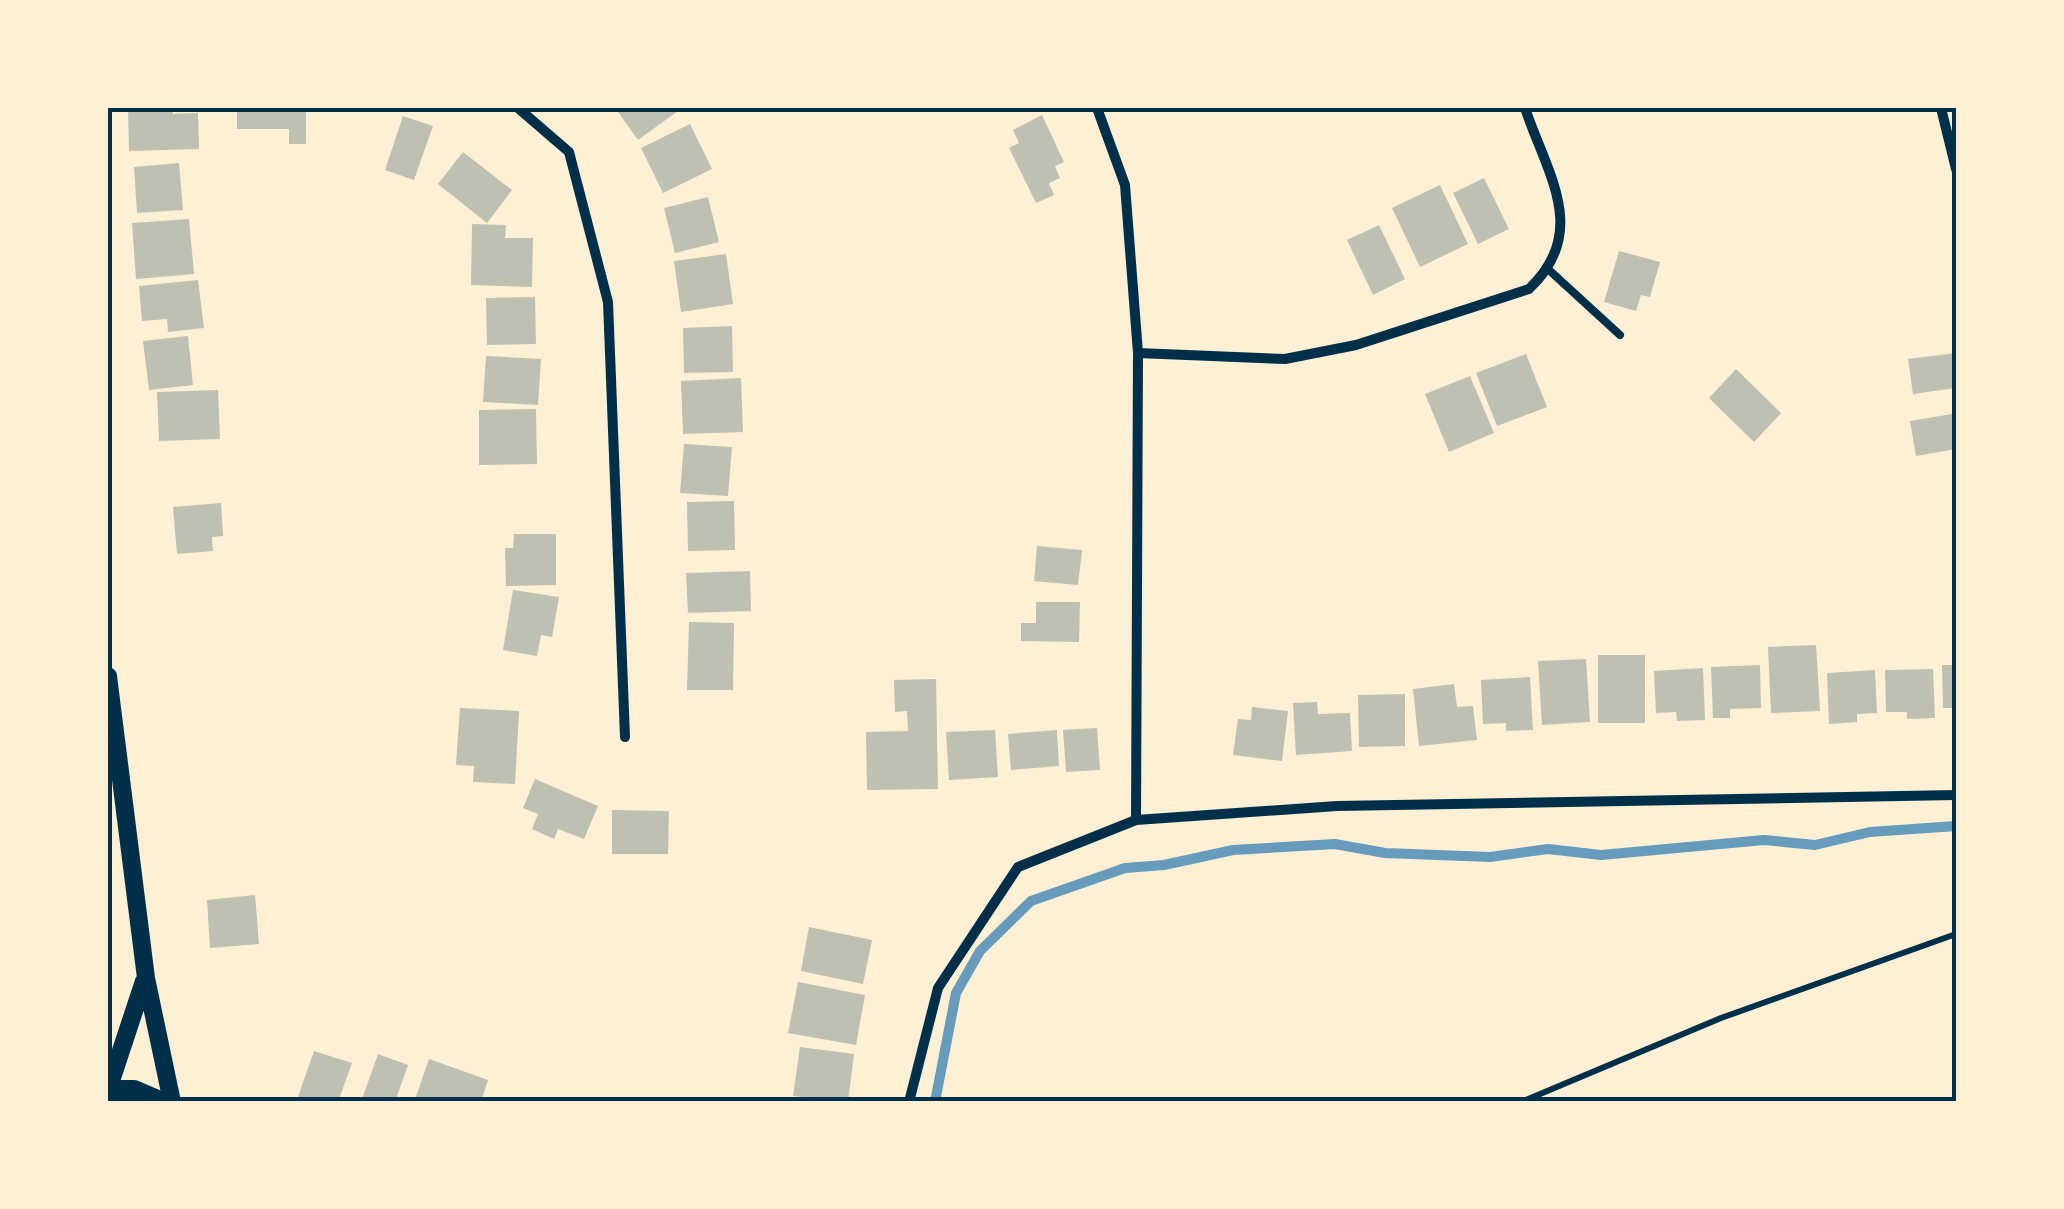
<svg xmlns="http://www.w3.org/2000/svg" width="2064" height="1209" viewBox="0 0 2064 1209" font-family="'Archivo Narrow',sans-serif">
	<rect width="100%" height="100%" fill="#fdf0d5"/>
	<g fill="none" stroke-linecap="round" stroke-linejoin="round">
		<path stroke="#669bbc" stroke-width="10" d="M935 1102 956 993 980 951 1031 901 1125 868 1164 865 1233 850 1335 844 1385 853 1490 857 1548 849 1601 855 1764 840 1815 845 1870 832 1956 826"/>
	</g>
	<path fill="#bec0b2" d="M128 108H172L173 114 198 113 199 149 129 151Z
		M237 108H306V144H289V129H237Z
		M615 108H682L638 140Z
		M1042 115 1064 162 1055 166 1060 178 1049 183 1054 195 1036 203 1009 148 1019 143 1013 130Z
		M403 116 433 126 414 180 385 170Z
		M690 124 712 169 663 193 641 148Z
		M463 152 512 190 487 223 438 184Z
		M179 163 183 210 137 213 134 167Z
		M1484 178 1509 229 1478 244 1453 193Z
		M1440 185 1468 244 1420 267 1392 208Z
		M708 197 719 242 675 253 664 208Z
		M189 219 194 274 136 279 132 223Z
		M472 224 506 225 505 238H533L532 287 471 285Z
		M1379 225 1405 279 1373 295 1347 240Z
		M1619 251 1660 262 1650 297 1641 295 1636 311 1604 302Z
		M726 254 733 304 681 312 674 261Z
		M198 280 204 328 168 332 167 319 142 321 139 286Z
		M535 297 536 344 487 345 486 298Z
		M732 326 733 372 684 373 683 328Z
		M188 336 193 385 149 390 143 341Z
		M1956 353V388L1913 394 1908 359Z
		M1526 354 1547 407 1497 426 1476 373Z
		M486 356 541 359 538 405 483 402Z
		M1736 369 1781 413 1754 442 1709 398Z
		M1470 376 1494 433 1449 452 1425 394Z
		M741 378 743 432 683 434 681 381Z
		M218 390 220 439 159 441 157 392Z
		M536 409 537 464 479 465V410Z
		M1952 414 1956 449 1916 456 1910 421Z
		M684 444 732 447 728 496 680 493Z
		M734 501 735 550 688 551 687 502Z
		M221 503 223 536 212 537 213 551 177 554 173 507Z
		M514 534H556V585L506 586 505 548H513Z
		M1037 546 1082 550 1078 585 1034 581Z
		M750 571 751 611 688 613 686 573Z
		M513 590 559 597 552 637 541 635 537 656 503 650Z
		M1036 602H1080L1079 642 1021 641V623H1036Z
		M689 622 734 623 733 690H687Z
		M1816 645 1820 711 1771 713 1768 647Z
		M1598 655H1645V723H1598Z
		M1586 659 1590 722 1542 725 1538 661Z
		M1760 665 1761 708 1730 709V718H1713L1711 667Z
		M1942 665H1956V708H1943Z
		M1703 668 1705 720 1677 721 1676 712 1656 713 1654 671Z
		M1933 669 1935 718 1907 719V712H1886L1885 670Z
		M1875 670 1877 713 1857 714V722L1829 724 1827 673Z
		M1530 677 1533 730 1506 731V723L1483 724 1481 680Z
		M936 679 938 789 867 790 866 732 908 731 907 711 895 712 894 680Z
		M1454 684 1457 707 1473 706 1477 740 1419 746 1413 689Z
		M1405 694V746L1359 747 1358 695Z
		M1317 702 1318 714 1350 713 1352 751 1296 755 1293 703Z
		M1252 707 1288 711 1282 761 1233 755 1238 719 1251 720Z
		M460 708 519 711 515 784 473 782 474 766 456 765Z
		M1097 728 1100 770 1066 772 1063 730Z
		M995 730 998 777 949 780 946 732Z
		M1057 730 1059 766 1011 770 1008 734Z
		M535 779 598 806 584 839 558 829 554 839 532 829 538 814 523 808Z
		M612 810 669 811 668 854H612Z
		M255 895 259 944 210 948 207 900Z
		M809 927 872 940 863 984 801 971Z
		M798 982 865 995 856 1045 788 1033Z
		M800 1047 854 1054 848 1102 793 1096Z
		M314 1051 352 1063 338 1102 298 1097Z
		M378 1054 408 1065 395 1102H361Z
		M429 1059 488 1080 481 1102H414Z"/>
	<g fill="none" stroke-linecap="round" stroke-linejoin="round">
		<path stroke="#003049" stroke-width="6" d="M1521 1102 1721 1018 1956 934"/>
		<path stroke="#003049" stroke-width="8" d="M1549 270 1620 335"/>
		<path stroke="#003049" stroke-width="10" d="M518 108 569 152 608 302 625 737
			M1097 108 1125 185 1138 353 1136 820
			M1941 108 1956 169
			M1138 353 1285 359 1356 345 1529 289C1590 231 1547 174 1525 108
			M909 1102 938 988 1018 867 1136 820 1337 806 1956 795"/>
		<path stroke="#003049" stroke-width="18" d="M108 676 146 978 172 1102
			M108 1090 144 981"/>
		<path stroke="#003049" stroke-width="20" d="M108 1090H134L162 1102"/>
	</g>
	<rect width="2064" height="1209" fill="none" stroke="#fdf0d5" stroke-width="220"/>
	<rect x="110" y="110" width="1844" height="989" fill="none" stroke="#003049" stroke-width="4"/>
</svg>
